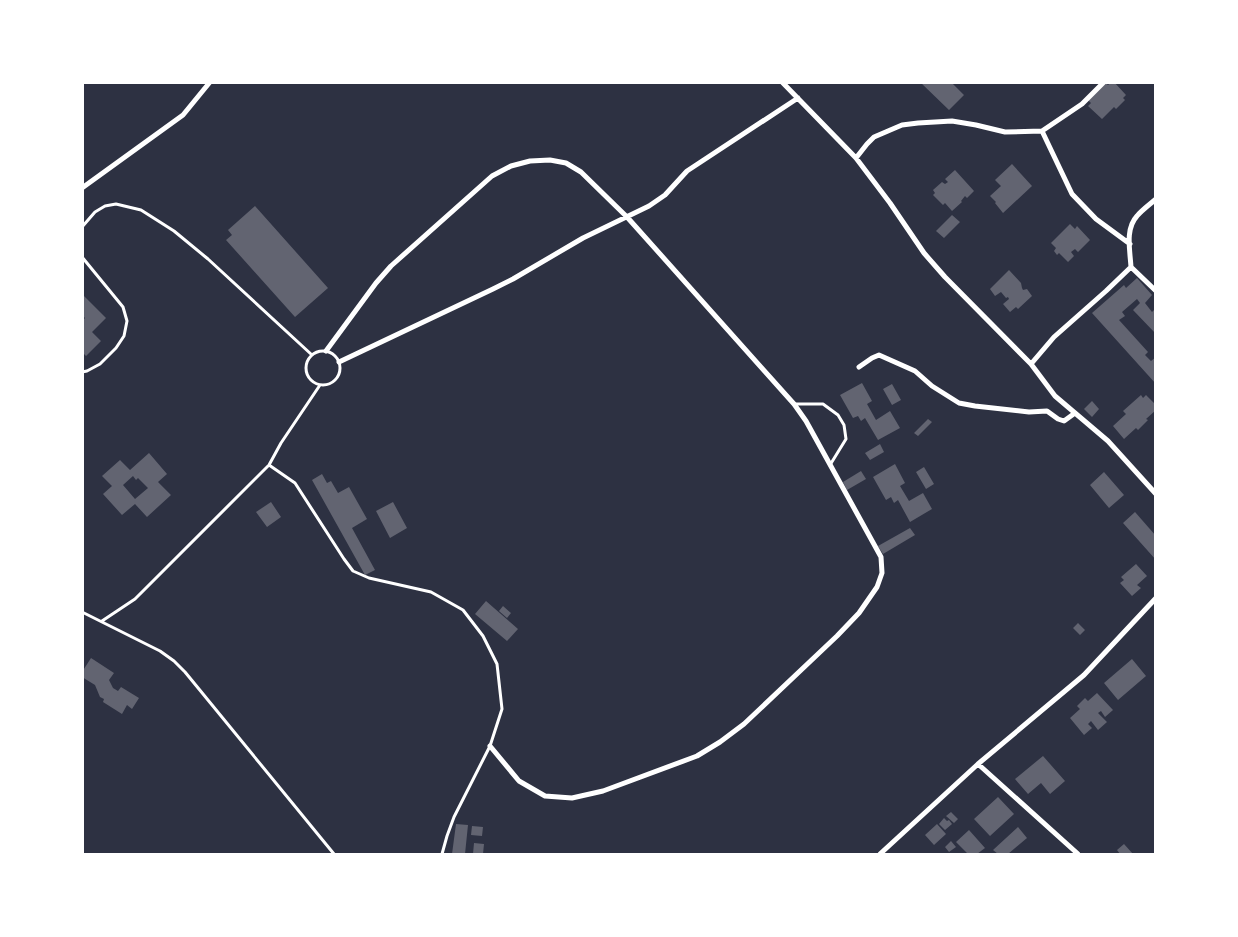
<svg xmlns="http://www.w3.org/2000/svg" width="1238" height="937" viewBox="0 0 1238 937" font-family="'Times New Roman',serif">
	<rect width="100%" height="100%" fill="#2d3142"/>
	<path fill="#626471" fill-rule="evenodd" d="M920 82H951L964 95 949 110Z
		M1105 82 1108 85 1111 82H1114L1126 95 1123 98 1125 100 1116 109 1114 107 1102 119 1088 106 1091 103 1088 100Z
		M1012 164 1032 186 1003 213 995 203 996 202 990 196 1001 186 995 180Z
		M955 170 974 191 967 198 965 196 961 201 962 202 952 211 945 203 943 205 933 195 935 193 933 190 942 182 945 184 948 182 945 179Z
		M255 206 328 288 295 317 226 240 232 235 228 230Z
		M952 215 960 222 944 238 936 231Z
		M1070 224 1075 229 1077 226 1090 240 1078 252 1075 249 1071 252 1074 256 1068 262 1059 253 1057 255 1054 251 1056 248 1051 243Z
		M1009 270 1021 283 1022 288 1023 290 1027 289 1032 296 1018 309 1016 307 1010 312 1003 304 1009 299 1008 297 1006 298 1001 292 995 296 990 289Z
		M1137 278 1152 295 1145 303 1152 312 1156 308V334L1133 310 1140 303 1137 299 1122 312 1125 316 1119 320 1148 352 1145 355 1151 361 1156 357V384L1092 313 1124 285 1126 288Z
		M82 294 106 318 92 332 101 341 86 356 82 352V321L85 318 82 315Z
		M862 383 872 401 867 404 876 420 890 411 900 428 878 440 865 418 861 421 858 416 853 418 840 395Z
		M892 384 901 400 892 405 883 389Z
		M1141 395 1143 398 1146 395 1156 405V410L1146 419 1148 420 1138 430 1136 428 1124 439 1113 426 1126 414 1123 411Z
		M1092 401 1099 409 1092 417 1084 409Z
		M928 419 932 422 918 436 914 433Z
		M880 444 884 452 870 460 865 453Z
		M149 453 167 474 158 482 171 495 147 517 135 504 122 515 103 494 112 486 102 476 120 460 130 470ZM133 476 136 480 138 478 148 488 135 499 123 485Z
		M895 464 905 483 900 486 909 501 923 493 932 509 910 522 898 500 894 503 891 497 886 500 873 477Z
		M924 467 934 484 926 489 916 472Z
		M861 471 866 479 847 490 843 482Z
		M1104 472 1124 495 1109 508 1090 485Z
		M322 474 327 483 331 481 338 493 349 487 367 519 352 528 375 570 365 575 312 480Z
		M271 502 281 517 267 527 256 512Z
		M393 502 407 528 390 538 376 511Z
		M1135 512 1156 536V560L1123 523Z
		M910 528 915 535 883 554 878 546Z
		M1136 564 1147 576 1137 585 1141 588 1132 596 1120 583 1124 580 1121 577Z
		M486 601 518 629 507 641 475 614Z
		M503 606 511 613 507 618 499 611Z
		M1078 623 1085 630 1080 635 1073 628Z
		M91 658 114 673 109 680 113 688 118 691 121 687 139 698 132 709 127 705 122 714 103 702 104 699 100 697 95 685 82 677V672Z
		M1132 659 1146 676 1118 700 1104 683Z
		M1097 693 1113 710 1105 717 1101 711 1098 713 1107 722 1098 730 1091 721 1088 724 1092 728 1084 735 1070 718 1080 709 1077 706 1085 698 1088 701Z
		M1043 756 1065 781 1050 794 1041 783 1028 794 1015 779Z
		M998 797 1014 814 990 836 974 819Z
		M951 812 958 819 954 823 946 816Z
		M944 818 947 821 949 820 952 824 945 830 939 824Z
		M456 824 468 825 465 854H452Z
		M937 824 946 834 934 845 925 835Z
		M472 826 483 827 482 836 471 835Z
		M1018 827 1027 838 1008 854H998L993 850Z
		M969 830 985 848 977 854H968L956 842Z
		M951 841 956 847 949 852 945 847Z
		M474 843 484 844 483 854H473Z
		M1124 844 1133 854H1120L1117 850Z"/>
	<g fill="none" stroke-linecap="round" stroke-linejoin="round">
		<path stroke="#fff" stroke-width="3" d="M82 227 95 212 105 206 116 204 141 210 174 231 208 259 312 355
			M82 257 123 307 127 321 124 336 116 348 100 364 87 371 82 372
			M306 368a17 17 0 1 1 34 0a17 17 0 1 1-34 0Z
			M795 404H823L838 415 844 425 846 439 830 465
			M269 465 295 483 344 559 353 571 369 578 431 592 463 610 483 636 497 664 502 709 490 746 454 817 447 836 442 854
			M82 612 160 651 174 661 185 672 334 854
			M102 621 135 599 269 465 281 443 320 385"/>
		<path stroke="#fff" stroke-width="5" d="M782 82 856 158 890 203 924 253 945 277 1031 364
			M1042 131 1072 194 1096 219 1130 244
			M856 158 867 144 874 137 902 125 918 123 952 121 976 125 1005 132 1042 131 1082 104 1104 82
			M82 188 183 115 210 82
			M1156 199C1149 205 1142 210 1137 216 1125 229 1130 250 1131 267L1106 291 1054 337 1031 364 1055 396 1108 441 1156 494
			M1131 267 1156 291
			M326 351 376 283 391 266 492 176 511 166 530 161 550 160 566 163 581 172 627 217 794 404 806 421 881 557 882 573 877 587 859 613 837 636 744 724 720 742 697 756 603 791 572 798 545 796 519 781 490 746
			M339 362 493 289 513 279 583 238 649 206 665 195 687 171 798 98
			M859 367 872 358 879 355 915 371 932 386 959 403 975 406 1029 412 1047 411 1058 419 1064 421 1075 413
			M978 764 1078 854
			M880 854 978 764 1084 675 1156 598"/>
	</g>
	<rect width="1238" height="937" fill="none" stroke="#ffffff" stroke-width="168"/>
</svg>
